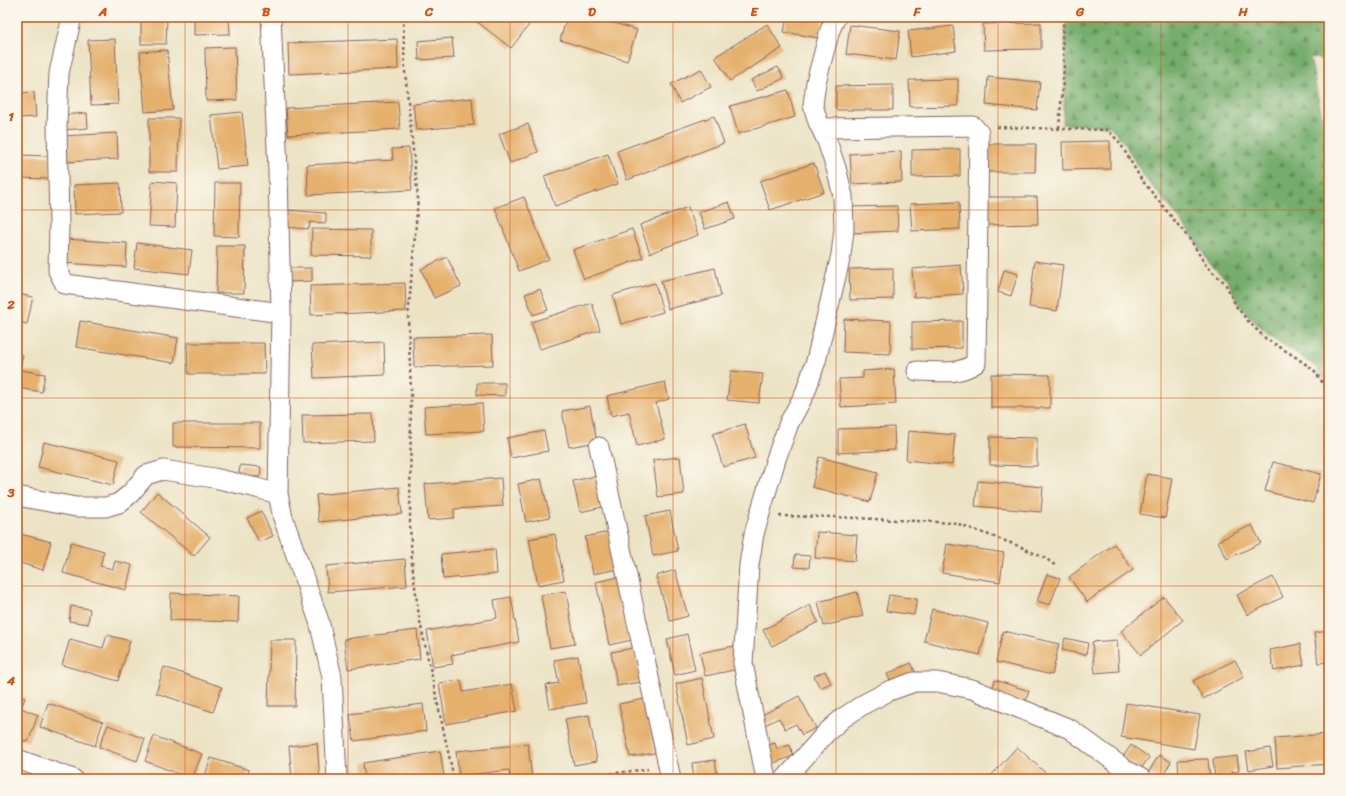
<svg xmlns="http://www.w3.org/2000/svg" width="1346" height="796" viewBox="0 0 1346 796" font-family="Sriracha,sans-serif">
	<defs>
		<pattern id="forest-firs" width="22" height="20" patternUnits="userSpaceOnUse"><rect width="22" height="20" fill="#74ad6c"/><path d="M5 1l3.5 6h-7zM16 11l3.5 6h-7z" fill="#618c59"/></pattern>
	</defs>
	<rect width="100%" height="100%" fill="#fbf7ec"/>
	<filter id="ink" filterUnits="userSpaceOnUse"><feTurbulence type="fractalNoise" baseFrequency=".025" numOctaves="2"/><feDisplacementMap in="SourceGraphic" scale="8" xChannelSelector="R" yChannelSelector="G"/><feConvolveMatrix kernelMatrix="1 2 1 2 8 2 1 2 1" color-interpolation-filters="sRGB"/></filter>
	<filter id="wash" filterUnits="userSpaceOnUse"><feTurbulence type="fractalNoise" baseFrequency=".012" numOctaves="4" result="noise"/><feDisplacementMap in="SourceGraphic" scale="16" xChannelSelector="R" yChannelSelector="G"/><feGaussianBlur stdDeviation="0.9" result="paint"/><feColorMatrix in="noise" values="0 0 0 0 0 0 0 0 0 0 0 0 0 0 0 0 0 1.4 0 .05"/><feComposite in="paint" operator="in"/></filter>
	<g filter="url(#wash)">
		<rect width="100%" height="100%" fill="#ece3c4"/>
		<path fill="url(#forest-firs)" stroke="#5f664c" d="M1067 17H1329V61L1310 57 1329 151V386L1316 367 1296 353 1268 335 1251 318 1239 304 1228 281 1210 264 1194 238 1170 207 1144 177 1123 141 1110 126 1063 124 1066 68 1065 36Z"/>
		<g id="blocks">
			<path fill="#e5b16d" d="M141 17H167L166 44H141Z
				M194 17H229L230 34 194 35Z
				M471 17H519L529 25 511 48Z
				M567 17H595L637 30 627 61 560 40Z
				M787 17H823L819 38 784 32Z
				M1041 23V49L984 50 983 24Z
				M767 24 782 48 730 81 715 57Z
				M850 25 900 31 896 60 846 54Z
				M953 26 956 51 911 57 908 31Z
				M452 38 454 58 419 60 418 41Z
				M115 39 118 104 91 105 88 40Z
				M397 39 398 69 289 74 288 43Z
				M235 47 237 100 206 101 205 48Z
				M167 50 173 110 145 112 140 52Z
				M778 67 784 78 757 91 751 80Z
				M701 69 711 87 680 103 671 84Z
				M988 77 1040 82 1037 110 986 105Z
				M958 79V106L910 107 909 80Z
				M893 85V110H836V86Z
				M788 90 795 117 738 134 730 106Z
				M34 92 36 117 17 118V93Z
				M472 98 474 125 416 130 413 104Z
				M398 102 400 129 288 135 286 108Z
				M242 112 248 166 217 169 211 115Z
				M87 113 88 128 63 130 62 115Z
				M714 116 724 143 627 180 617 151Z
				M149 118H179L178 172H149Z
				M528 124 538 152 510 163 499 134Z
				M117 133 118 159 65 162 63 136Z
				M1110 141V169L1063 170 1062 142Z
				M987 144H1036L1035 172H987Z
				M409 148 412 190 308 195 307 165 393 160 392 149Z
				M960 149V176L912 177V150Z
				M901 151 902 182 852 184 850 154Z
				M608 154 618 184 555 206 544 176Z
				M17 155 51 156 50 179 17 178Z
				M814 163 824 192 770 210 760 181Z
				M152 181 177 183 175 227 149 226Z
				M120 183 121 212 75 214 74 185Z
				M215 183H240L239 237 214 236Z
				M524 197 549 259 519 271 495 208Z
				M985 197H1037L1038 224 986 225Z
				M729 202 735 219 705 229 699 212Z
				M959 202 960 229 912 231 910 204Z
				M897 206 898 231 850 233 849 207Z
				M688 207 698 235 650 253 640 225Z
				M286 210 326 213V223L310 222 309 229 285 227Z
				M312 229 371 230V256L311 255Z
				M632 229 643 258 584 279 573 250Z
				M64 239 127 243 126 267 63 263Z
				M137 243 192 250 189 274 134 268Z
				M217 246H245L244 293H216Z
				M447 257 461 286 434 298 421 269Z
				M1035 261 1063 265 1057 311 1029 307Z
				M961 265 963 294 914 297 912 269Z
				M288 268H312V281L288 282Z
				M715 268 721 296 668 309 661 281Z
				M893 268V299L850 300 849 269Z
				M1004 270 1018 274 1011 296 998 292Z
				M405 283 406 311 311 315 310 286Z
				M655 283 663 312 621 324 613 295Z
				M540 289 548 310 533 315 525 294Z
				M17 294 33 297 27 324 17 322Z
				M592 303 600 330 540 349 531 322Z
				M844 319 891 321 890 354 843 352Z
				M80 321 178 338 174 363 76 347Z
				M962 321V348L912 349V322Z
				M492 335 493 365 414 367 413 337Z
				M384 342 385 375 314 378 312 345Z
				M187 343H264L265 374H188Z
				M17 354 23 355 20 370 45 374 42 392 17 388Z
				M894 369 896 404 841 407 839 379 863 378V371Z
				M731 371 763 374 759 403 727 400Z
				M991 374 1050 375V408H991Z
				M665 382 669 399 656 403 665 439 637 446 629 412 611 416 607 396Z
				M477 383H505V396L477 395Z
				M482 403 484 431 426 434 424 407Z
				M590 406 597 442 569 447 562 411Z
				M373 414 374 441 303 443 302 415Z
				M173 423H260V448L173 447Z
				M745 424 755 458 723 467 713 434Z
				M894 427 895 450 838 453V429Z
				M544 431 548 451 511 458 507 438Z
				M908 431 955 435 952 465 906 460Z
				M990 437 1037 438V466L990 465Z
				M44 442 119 460 113 485 38 467Z
				M680 457 684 494 658 497 653 460Z
				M819 457 878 472 870 502 812 487Z
				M1273 462 1321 474 1313 503 1265 491Z
				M240 465 261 467 260 477 239 476Z
				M1147 474 1172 478 1165 518 1140 514Z
				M600 475 607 506 580 512 573 481Z
				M501 478 503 506 454 509V518L428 520 425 484Z
				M541 479 550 517 526 522 518 484Z
				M978 481 1043 487 1041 512 975 506Z
				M399 487 402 514 319 522 316 495Z
				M157 492 210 537 194 556 141 512Z
				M261 511 273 536 259 542 247 518Z
				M670 511 678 551 653 556 645 516Z
				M1252 525 1261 543 1227 559 1218 541Z
				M609 532 618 569 593 574 585 537Z
				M817 532 857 535 855 561 815 558Z
				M17 533 51 542 43 570 17 562Z
				M555 534 564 580 538 585 529 539Z
				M71 542 104 551 100 566 113 569 115 561 132 565 126 590 63 573Z
				M947 544 1004 553 1000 582 942 573Z
				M1114 544 1133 570 1087 602 1069 577Z
				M495 549 497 574 443 579 441 554Z
				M795 555 810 556 809 568 794 567Z
				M405 559 407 586 328 592 326 566Z
				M675 570 688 616 670 621 656 576Z
				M1047 574 1060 578 1050 605 1037 601Z
				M619 577 632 640 609 645 596 582Z
				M1273 577 1283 597 1247 615 1237 595Z
				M566 591 575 644 550 648 541 595Z
				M857 592 863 616 824 626 818 602Z
				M171 593 239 596 238 622 170 620Z
				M889 595 917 599 914 615 886 611Z
				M511 597 519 642 451 655 453 664 433 667 427 631 497 618 494 600Z
				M1164 597 1183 620 1141 655 1121 631Z
				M810 605 818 622 772 646 763 630Z
				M71 606 90 609 88 624 69 621Z
				M932 609 988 623 980 655 924 641Z
				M417 630 420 659 348 669 344 639Z
				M1003 631 1059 644 1052 675 996 662Z
				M1329 631V662L1318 663 1314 633Z
				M687 634 695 670 675 675 667 639Z
				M107 635 130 641 118 681 62 665 70 639 103 648Z
				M1065 638 1088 643 1086 655 1062 650Z
				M270 640H296L295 706H268Z
				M1117 640 1119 671 1095 673 1092 642Z
				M1300 644 1304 665 1274 671 1270 650Z
				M734 646 739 669 705 676 700 653Z
				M634 648 641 682 617 686 611 652Z
				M578 656 586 703 550 709 546 685 559 683 554 660Z
				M1235 660 1244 677 1203 699 1193 681Z
				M911 663 916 674 892 685 887 674Z
				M164 667 222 687 213 712 156 693Z
				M825 671 831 683 820 688 814 676Z
				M702 678 714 739 688 745 676 684Z
				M461 680 463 692 512 684 517 711 446 724 439 683Z
				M995 680 1029 691 1025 703 991 692Z
				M17 695 25 698 21 708 38 715 28 742 17 738Z
				M799 696 816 728 802 735 796 724 785 729 779 718 765 725 760 716Z
				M644 699 655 753 630 757 619 704Z
				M48 703 103 722 95 746 40 727Z
				M1126 703 1200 715 1194 749 1121 737Z
				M423 704 426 731 354 741 350 714Z
				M589 715 597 761 574 765 565 719Z
				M108 725 145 739 137 761 99 747Z
				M1329 734V764L1277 768 1275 738Z
				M154 736 202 754 192 779 145 761Z
				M317 743 320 779H292L289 746Z
				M775 743 777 749 790 745 793 756 771 764 765 746Z
				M528 744 532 779H510L509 770 459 776 456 751Z
				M1131 745 1149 757 1141 769 1123 757Z
				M1017 747 1049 776 1046 779H988Z
				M1270 748 1273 766 1249 770 1246 752Z
				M440 751 444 776 426 779H365L363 763Z
				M1159 755 1171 762 1161 779 1148 773Z
				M1237 756 1239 771 1232 772V778L1215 779 1213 759Z
				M211 758 249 770 246 779H204Z
				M1208 759 1210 779H1179L1178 760Z
				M715 760 718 779H694L692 763Z"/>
		</g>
	</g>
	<g filter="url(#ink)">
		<use href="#blocks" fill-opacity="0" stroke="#836461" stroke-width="1"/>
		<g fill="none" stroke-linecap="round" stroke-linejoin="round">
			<g stroke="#836461" stroke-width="21">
				<path id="street" d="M72 17 59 73 57 126 59 224 58 271 65 284 281 313
					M271 17 278 170 281 313 278 494 283 518 319 621 332 677 337 779
					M821 128 973 126 979 133 976 363C957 376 939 371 917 371
					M599 447 671 779
					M17 496 76 507H106L119 503 130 494 146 475 163 470 214 478 253 487 278 494
					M17 759 73 779
					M766 779 743 663 749 565 754 534 776 459 789 423 805 393 816 361 841 255 844 230 843 196 836 168 827 141 818 122 813 105 816 82 830 30 836 17
					M785 779 827 732 843 718 864 704 889 691 914 682H937L972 689 1070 729 1126 770 1142 779"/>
			</g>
			<path stroke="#836461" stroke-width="2.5" stroke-dasharray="3 3" stroke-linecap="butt" d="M403 17 405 71 418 199 408 318 411 390 410 523 412 563 419 617 454 779
				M997 127 1108 130 1120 143 1141 179 1191 241 1207 267 1225 283 1236 306 1248 321 1265 338 1294 356 1314 370 1329 392
				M1059 128 1064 68 1062 36 1064 17
				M779 516 835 517 956 523 1019 546 1045 558 1056 566
				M569 779 648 769"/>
			<use href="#street" stroke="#fff" stroke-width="19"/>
		</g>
	</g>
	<path fill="none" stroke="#d8530f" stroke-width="1" stroke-opacity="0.55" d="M185 17V779M348 17V779M510 17V779M673 17V779M836 17V779M998 17V779M1161 17V779M17 210H1329M17 398H1329M17 586H1329"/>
	<rect width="1346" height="796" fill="none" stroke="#fbf7ec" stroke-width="44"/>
	<rect x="22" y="22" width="1302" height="752" fill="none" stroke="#d8530f" stroke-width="1.5"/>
	<g font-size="13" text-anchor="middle" font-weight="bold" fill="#d8530f">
		<text x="103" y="16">A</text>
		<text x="266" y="16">B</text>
		<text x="429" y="16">C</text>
		<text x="592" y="16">D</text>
		<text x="754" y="16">E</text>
		<text x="917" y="16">F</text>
		<text x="1080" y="16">G</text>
		<text x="1243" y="16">H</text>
		<text x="11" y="121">1</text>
		<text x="11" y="309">2</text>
		<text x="11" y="497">3</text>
		<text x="11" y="685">4</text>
	</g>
</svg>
